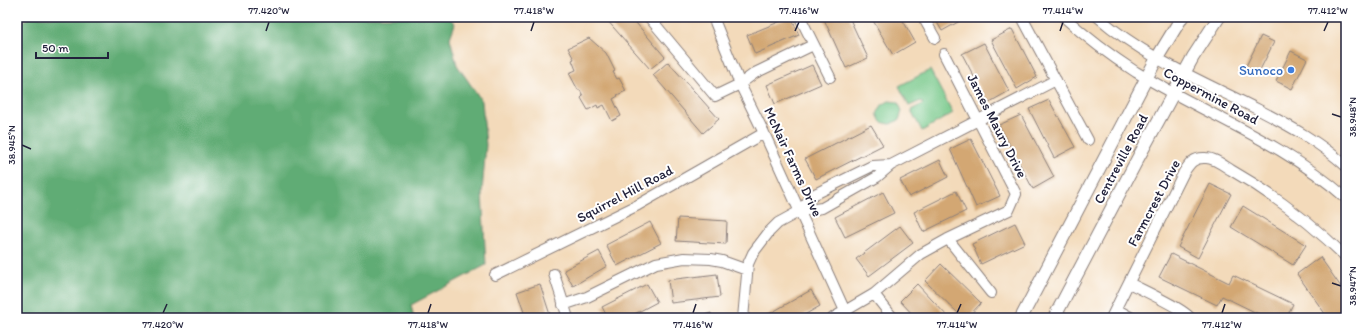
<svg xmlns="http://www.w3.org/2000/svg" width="1363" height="335" viewBox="0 0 1363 335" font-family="Itim,sans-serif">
	<rect width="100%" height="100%" fill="#fff"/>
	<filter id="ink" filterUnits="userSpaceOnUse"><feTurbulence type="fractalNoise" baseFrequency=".025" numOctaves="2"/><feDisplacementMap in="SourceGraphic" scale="8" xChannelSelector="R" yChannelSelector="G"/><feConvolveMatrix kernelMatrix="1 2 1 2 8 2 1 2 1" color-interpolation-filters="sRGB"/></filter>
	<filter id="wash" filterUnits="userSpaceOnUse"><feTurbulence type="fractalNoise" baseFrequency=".012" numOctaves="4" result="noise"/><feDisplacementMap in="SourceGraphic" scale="16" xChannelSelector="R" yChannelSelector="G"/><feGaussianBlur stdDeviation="0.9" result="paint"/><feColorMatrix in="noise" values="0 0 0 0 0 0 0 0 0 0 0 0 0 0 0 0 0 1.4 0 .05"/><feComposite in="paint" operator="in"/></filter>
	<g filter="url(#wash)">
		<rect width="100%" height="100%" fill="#f3daba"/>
		<path fill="#77c889" stroke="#4c7562" d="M930 70 953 113 922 131 911 110 923 104 921 101 909 106 899 86Z
			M889 101 898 102 902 111 899 120 890 124 881 122 877 114 882 105Z"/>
		<path fill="#61ac75" stroke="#426758" d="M29 17H449L455 24 450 38 457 65 482 101 486 145 482 192 486 265 411 305 414 318H17V27Z"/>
		<g id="blocks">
			<path fill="#d3a773" d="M608 17H631L665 57 650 69 606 19Z
				M791 17 799 35 755 54 747 35Z
				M823 17H849L868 58 846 68Z
				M871 17H901L915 42 893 55Z
				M934 17H967L942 31Z
				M1012 29 1037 77 1017 89 991 40Z
				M1261 36 1274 42 1257 76 1244 70Z
				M589 38 606 53 615 71 613 72 617 79 619 78 626 91 617 95 618 96 613 99 621 116 612 121 604 105 598 108 597 105 588 110 581 98 583 96 580 90H578L569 73 576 70 572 60 574 59 568 48Z
				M984 43 1009 91 988 103 962 54Z
				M1291 51 1307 59 1292 89 1276 81Z
				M668 62 719 119 703 133 653 75Z
				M812 65 821 84 775 104 767 85Z
				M1049 100 1075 147 1054 158 1029 109Z
				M1021 115 1054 177 1033 189 999 125Z
				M871 125 883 145 816 179 805 159Z
				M971 139 1000 196 976 207 950 149Z
				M940 160 948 177 909 197 900 180Z
				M1210 184 1231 194 1198 258 1178 247Z
				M956 191 966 211 923 232 914 212Z
				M883 192 894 213 845 237 835 217Z
				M1243 206 1306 245 1293 265 1231 227Z
				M678 218 727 221 726 244 676 241Z
				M650 222 661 243 617 266 606 245Z
				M1015 223 1025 243 981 264 972 244Z
				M900 226 913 243 869 276 856 259Z
				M599 251 607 266 573 286 564 270Z
				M1171 254 1229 283 1233 275 1293 304 1286 318H1267L1222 296 1217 305 1159 277Z
				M1320 257 1346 294V318H1328L1297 274Z
				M941 264 981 303 967 318H963L925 281Z
				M717 274 720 297 671 303 668 280Z
				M540 284 551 318H526L517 292Z
				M647 284 657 302 627 318H608L602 307Z
				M917 284 949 318H916L900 301Z
				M811 290 820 306 799 318H764V317Z
				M711 313 712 318H695Z"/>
		</g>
	</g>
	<g filter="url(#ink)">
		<use href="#blocks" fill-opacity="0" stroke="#8a7e7a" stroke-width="1"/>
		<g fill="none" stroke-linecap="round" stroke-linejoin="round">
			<g stroke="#8a7e7a" stroke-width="12">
				<path id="minor" d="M649 17 715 96 740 84 755 73 813 45
					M713 17 740 84 764 133 845 311 851 318
					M800 17 830 77
					M923 17 935 38
					M1064 17C1086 37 1111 56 1136 72 1207 115 1283 142 1346 198
					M1098 17C1145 58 1204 82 1259 110 1290 126 1321 143 1346 166
					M1024 21 1088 140
					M891 165 1056 80
					M948 239 991 293
					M554 274 568 318
					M495 275 638 205 764 133
					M1129 283C1140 289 1186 310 1190 318
					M874 294 893 318
					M563 305 587 297 656 263 684 258 711 259 722 261 747 270
					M1116 309 1132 318
					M743 318 748 264 753 253 769 232 778 223 800 211 813 195 872 166 891 165 877 177 822 208 800 211
					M833 318 874 294 921 254 948 239 1009 210 1016 194 944 54
					M1111 318 1184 172C1190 163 1194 157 1206 158 1214 158 1223 165 1231 170 1273 194 1311 223 1346 257"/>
			</g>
			<g stroke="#8a7e7a" stroke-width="14">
				<path id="major" d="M1021 318 1157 58 1182 17
					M1054 318 1137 160 1193 57 1219 17"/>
			</g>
			<use href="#minor" stroke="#fff" stroke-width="10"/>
			<use href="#major" stroke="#fff" stroke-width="12"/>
		</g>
	</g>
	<path fill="none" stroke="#22223b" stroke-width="1.5" d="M266 31 269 22M531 31 534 22M795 31 799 22M1060 31 1063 22M1324 31 1328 22M1332 114 1341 117M22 145 31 149M1332 283 1341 286M163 313 167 304M428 313 431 304M693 313 696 304M957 313 961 304M1222 313 1225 304"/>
	<circle fill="#3f7fe0" stroke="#fff" stroke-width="1.5" cx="1291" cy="70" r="4"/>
	<g text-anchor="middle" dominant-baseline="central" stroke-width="4" stroke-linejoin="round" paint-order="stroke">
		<g font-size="14" fill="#366cbe" stroke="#fff" text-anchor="end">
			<text x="1283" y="70">Sunoco</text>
		</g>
		<g font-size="14" fill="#22223b" stroke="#fff">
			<text transform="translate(1211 96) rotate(28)">Coppermine Road</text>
			<text transform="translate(997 126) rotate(63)">James Maury Drive</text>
			<text transform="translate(1121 159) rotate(-62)">Centreville Road</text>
			<text transform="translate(793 162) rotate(65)">McNair Farms Drive</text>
			<text transform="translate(625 194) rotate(-28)">Squirrel Hill Road</text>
			<text transform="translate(1154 203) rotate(-62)">Farmcrest Drive</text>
		</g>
	</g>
	<rect width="1363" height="335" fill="none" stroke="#fff" stroke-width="44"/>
	<path d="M36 52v6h72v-6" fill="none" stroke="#22223b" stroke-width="2"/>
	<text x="42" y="52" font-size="12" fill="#22223b" stroke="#ffffff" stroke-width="3" paint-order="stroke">50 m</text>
	<rect x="22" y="22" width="1319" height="291" fill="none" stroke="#22223b" stroke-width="1.5"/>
	<g font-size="10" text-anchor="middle" fill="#22223b">
		<text x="269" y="14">77.420°W</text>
		<text x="534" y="14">77.418°W</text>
		<text x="799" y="14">77.416°W</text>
		<text x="1063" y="14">77.414°W</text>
		<text x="1328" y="14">77.412°W</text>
		<text transform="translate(1352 117) rotate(-90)" y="4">38.948°N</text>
		<text transform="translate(11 145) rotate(-90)" y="4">38.945°N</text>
		<text transform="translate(1352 286) rotate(-90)" y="4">38.947°N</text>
		<text x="163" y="328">77.420°W</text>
		<text x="428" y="328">77.418°W</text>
		<text x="693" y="328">77.416°W</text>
		<text x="957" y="328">77.414°W</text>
		<text x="1222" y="328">77.412°W</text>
	</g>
</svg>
